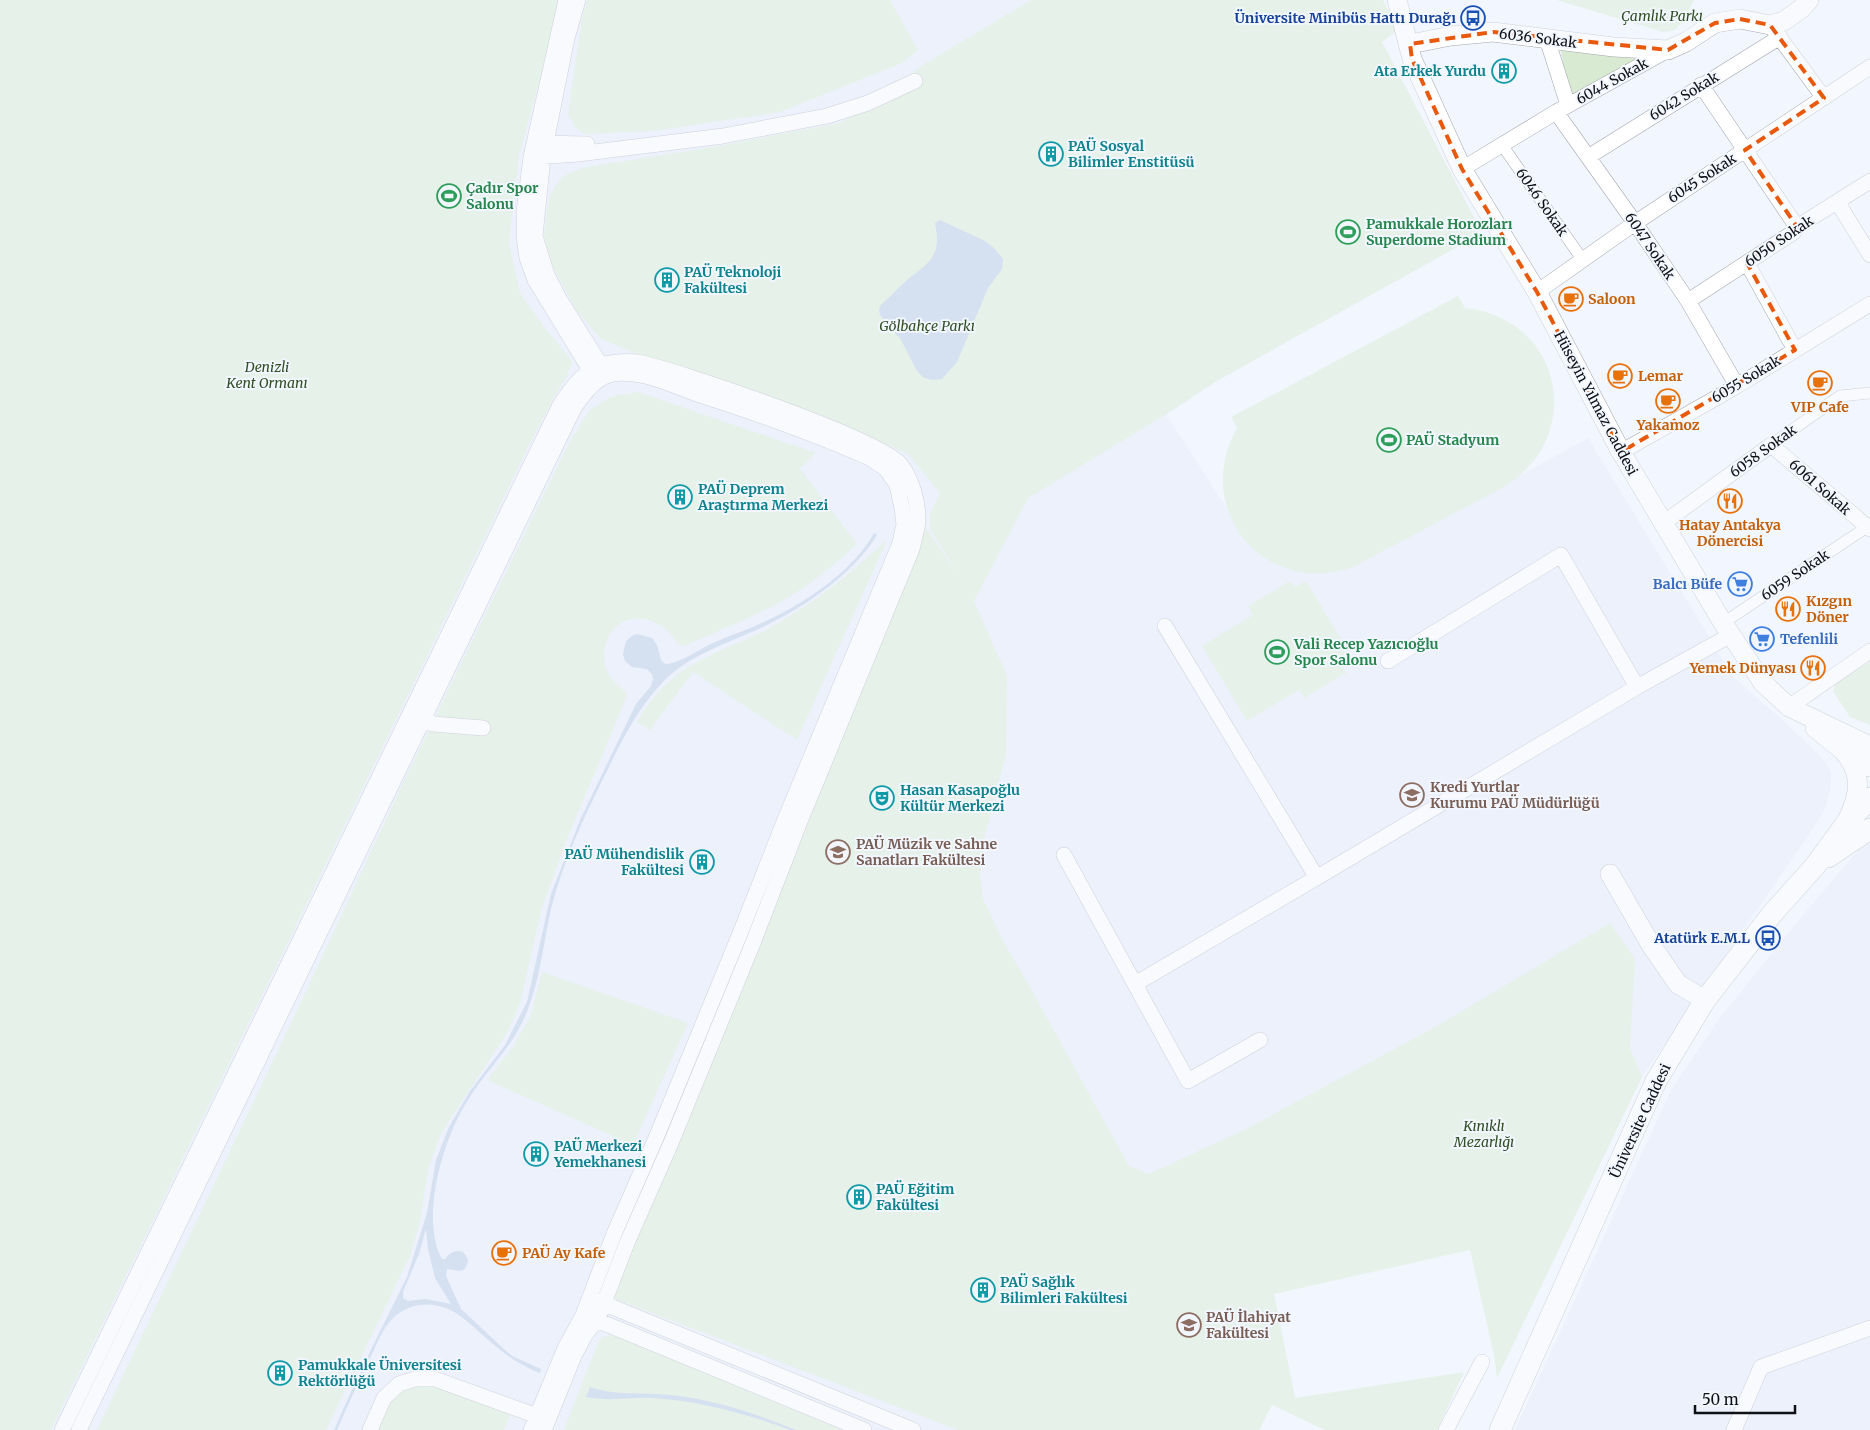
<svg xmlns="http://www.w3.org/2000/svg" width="1870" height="1430" viewBox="0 0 1870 1430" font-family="Merriweather,serif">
	<rect width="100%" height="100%" fill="#f2f6fe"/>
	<path fill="#e4ebfa" d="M28 0H1383L1382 42 1479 227 1475 237 1215 382 1166 415 1253 548 1353 567 1588 438 1734 678 1786 723 1825 761 1831 772V787L1825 809 1814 827 1642 1077 1630 1048 1606 935 1246 1129 1274 1294 1295 1398 1271 1405 1259 1430H51L95 1338 0 124Z
		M1870 843V1430H1515L1671 1090 1719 1019 1792 928 1857 852Z"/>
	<path fill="#d8ead1" d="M0 0H562L519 155 509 242 520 293 542 324 572 361 567 376 555 395 533 437 51 1430H0Z
		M587 0H890L918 50 902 63 780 112 653 131 584 134 575 127 568 114 582 19Z
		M1031 0H1383L1398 30 1382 42 1479 227 1475 237 1215 382 1165 415 1028 498 974 601 1007 676 1006 754 985 835 980 875 983 899 1003 941 1030 987 1129 1166 1149 1174 1246 1129 1437 1026 1610 923 1635 959 1630 1048 1642 1077 1497 1378 1494 1355 1470 1250 1274 1294 1295 1398 1464 1372 1437 1430H1325L1272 1405 1259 1430H958L610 1297 799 824 926 528 962 581 930 529V514L940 493 908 454 854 430 651 360 601 339 577 311 548 258 544 235 549 196 562 177 582 168 719 146 840 123 856 114 926 63Z
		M1557 0H1694L1685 19 1675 30 1663 32Z
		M1561 49 1644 57 1568 105Z
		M1458 296 1465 308C1562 318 1587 436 1504 487L1353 567C1265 598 1191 510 1237 428L1231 417Z
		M638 392 816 453 800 469 857 544C828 571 796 596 759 613 735 625 709 634 685 646 677 644 675 640 671 634 664 627 654 620 644 619 614 614 597 645 607 671 611 681 620 686 627 694L625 701 567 839 541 911 520 1003 507 1033 441 1133 428 1169 420 1221 410 1256 326 1430H97L302 1000 404 781 568 445 589 411 610 397Z
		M887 540 797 740 693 672 650 730 637 722C667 669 706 657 758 634 769 629 780 622 791 615 826 594 857 567 887 540Z
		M1290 581 1295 587 1306 581 1353 659 1342 666 1346 673 1304 698 1299 690 1247 721 1202 646 1253 615 1248 606Z
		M1870 662V725L1850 717 1833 691 1835 684Z
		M542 972 688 1023 633 1145 487 1080 513 1047 530 1017Z
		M609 1335 620 1338 842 1430H564L598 1343 603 1337Z
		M415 1379 512 1411 504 1430H370L384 1398Z"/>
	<path fill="#b1c5e3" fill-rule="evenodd" d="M940 220 985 241 995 249 1003 259 1002 269 988 288 957 362 942 379 933 380 924 378 917 371 901 340 880 315 879 309 881 305C890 297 898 288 907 280 930 262 942 256 935 223Z
		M874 533 877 535C852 576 798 612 754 631 722 645 686 657 661 684 637 710 622 740 607 771 585 815 563 861 551 909 543 944 540 981 526 1014 512 1048 487 1069 468 1100 444 1136 419 1218 442 1259H445C452 1249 465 1247 468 1261 465 1275 458 1270 447 1269L446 1276 461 1309 506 1351 514 1357 541 1369 540 1373C506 1360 489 1339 463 1318 443 1301 413 1299 393 1318 383 1328 378 1341 372 1354 360 1379 348 1404 337 1430H334L359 1374 407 1277 427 1213 436 1160 449 1127 470 1091 505 1045 527 1002 551 894 581 818 636 704 651 686 653 679 652 674 647 669 632 667 625 661 623 654 626 641 632 636 637 634 652 638 657 645 661 660 665 664C679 664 698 650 711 644 728 636 747 630 764 622 802 605 854 571 874 533ZM426 1229 428 1249 435 1278 451 1304 425 1299 408 1301 403 1298V1292L419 1254Z
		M590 1387C616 1396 643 1392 670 1395 717 1400 753 1413 796 1430H791C746 1414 701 1401 653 1398 633 1397 612 1401 592 1398L586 1397Z"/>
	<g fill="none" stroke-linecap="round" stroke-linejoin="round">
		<g stroke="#a2a6ae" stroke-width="12">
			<path id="pedestrian" d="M1502 145 1582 259
				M1771 445 1840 396 1870 393
				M1723 623 1867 527"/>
		</g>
		<g stroke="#a2a6ae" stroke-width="16">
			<path id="minor" d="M566 0 531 157 524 212V236L527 258 535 280 595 378
				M578 0 567 38 543 157 535 236 547 275 560 300 605 372
				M1774 30 1824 98
				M1547 39 1568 105
				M1701 85 1797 227
				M1556 112 1635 223 1688 301 1737 386
				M537 143 587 144
				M535 157 578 154 723 136 827 116 868 103 915 81
				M1588 157 1780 37
				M1462 169 1556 112 1668 50
				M1838 203 1870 255
				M1747 263 1795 350
				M1537 292 1635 223 1870 67
				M1688 301 1794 232 1797 227 1870 181
				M1621 452 1737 386 1870 304
				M1662 524 1771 445 1870 529
				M1165 626 1317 878
				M1388 661 1561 555 1637 687
				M1789 707 1870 651
				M423 718 433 724 483 728
				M1064 855 1188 1081 1260 1040
				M1135 984 1328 871 1637 687 1731 635
				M595 1300 913 1430
				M589 1317 864 1430
				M62 1430 560 405C571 388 588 365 610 363 618 362 629 361 637 362 675 369 883 440 901 465 912 480 918 501 918 519 918 528 914 539 912 549L799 824 753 943 671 1143 627 1243 604 1303 597 1320 585 1335 574 1356 544 1430
				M79 1430 574 408C582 396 594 379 609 375 637 368 669 384 694 393 754 412 812 433 870 458L886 469 897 485 902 508 904 524 900 543 786 817 739 936 656 1138 614 1234 583 1315 565 1348 531 1430
				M370 1430 384 1398 399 1384 415 1379H435L537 1416
				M1446 1430 1482 1362
				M1734 1430 1761 1367 1870 1328"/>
		</g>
		<g stroke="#a2a6ae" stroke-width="20">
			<path id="tertiary" d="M1397 0 1412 59 1462 169 1537 292 1621 452 1723 623 1763 683 1789 707 1870 746
				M1410 44 1451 36 1493 32 1614 47 1668 50 1686 42 1715 23 1740 19 1770 25 1784 21 1802 8 1809 0
				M1815 728 1841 749 1870 767
				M1844 752C1864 775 1859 796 1847 821
				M1610 874 1651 945 1678 984 1705 1000"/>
		</g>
		<g stroke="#a2a6ae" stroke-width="22">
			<path id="secondary" d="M1828 857 1870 829
				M1500 1430 1656 1081 1705 1000 1772 914 1815 866 1845 825 1870 798"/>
		</g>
		<use href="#pedestrian" stroke="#fff" stroke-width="11"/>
		<use href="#minor" stroke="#fff" stroke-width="15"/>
		<use href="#tertiary" stroke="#fff" stroke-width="19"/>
		<use href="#secondary" stroke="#fff" stroke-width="21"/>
	</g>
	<path d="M0 0H1870V1430H0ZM1740 19 1770 25 1824 98 1745 150 1797 227 1747 263 1795 350 1621 452 1537 292 1462 169 1412 59 1410 44 1493 32 1668 50 1715 23Z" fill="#f2f6fe" fill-opacity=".55" fill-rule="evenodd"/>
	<path fill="none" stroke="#e8590c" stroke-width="4" stroke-dasharray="10 6" stroke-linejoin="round" d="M1740 19 1770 25 1824 98 1745 150 1797 227 1747 263 1795 350 1621 452 1537 292 1462 169 1412 59 1410 44 1493 32 1668 50 1715 23Z"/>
	<defs>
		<g id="bus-ring" transform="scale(1.25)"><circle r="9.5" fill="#f2f6fe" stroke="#1a4fb4" stroke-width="1.5"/><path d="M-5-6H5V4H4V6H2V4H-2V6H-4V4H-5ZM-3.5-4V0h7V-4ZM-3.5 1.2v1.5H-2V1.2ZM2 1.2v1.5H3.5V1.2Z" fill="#1a4fb4"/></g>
		<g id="building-ring" transform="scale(1.25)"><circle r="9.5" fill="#f2f6fe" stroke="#0f9aa8" stroke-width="1.5"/><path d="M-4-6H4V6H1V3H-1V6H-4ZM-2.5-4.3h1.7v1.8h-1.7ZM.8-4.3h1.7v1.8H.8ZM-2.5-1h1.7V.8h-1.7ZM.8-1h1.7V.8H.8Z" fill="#0f9aa8"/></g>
		<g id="stadium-ring" transform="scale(1.25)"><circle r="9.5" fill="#f2f6fe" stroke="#2e9e5b" stroke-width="1.5"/><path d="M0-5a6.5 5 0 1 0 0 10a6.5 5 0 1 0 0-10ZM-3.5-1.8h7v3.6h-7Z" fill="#2e9e5b"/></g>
		<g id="cafe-ring" transform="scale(1.25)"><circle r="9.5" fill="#f2f6fe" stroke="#e8710a" stroke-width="1.5"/><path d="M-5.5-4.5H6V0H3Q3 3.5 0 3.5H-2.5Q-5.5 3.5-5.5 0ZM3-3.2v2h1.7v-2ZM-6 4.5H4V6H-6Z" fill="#e8710a"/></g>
		<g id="restaurant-ring" transform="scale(1.25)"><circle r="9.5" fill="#f2f6fe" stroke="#e8710a" stroke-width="1.5"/><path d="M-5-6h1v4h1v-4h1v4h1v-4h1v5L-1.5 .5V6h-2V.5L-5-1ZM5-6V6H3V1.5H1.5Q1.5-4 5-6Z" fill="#e8710a"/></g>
		<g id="supermarket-ring" transform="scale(1.25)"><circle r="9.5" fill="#f2f6fe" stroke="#3f7fe0" stroke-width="1.5"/><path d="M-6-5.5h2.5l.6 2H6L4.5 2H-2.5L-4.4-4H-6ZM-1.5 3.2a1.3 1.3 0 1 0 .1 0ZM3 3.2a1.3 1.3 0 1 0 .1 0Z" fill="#3f7fe0"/></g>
		<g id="university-ring" transform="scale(1.25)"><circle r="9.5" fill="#f2f6fe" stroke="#8d6e63" stroke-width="1.5"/><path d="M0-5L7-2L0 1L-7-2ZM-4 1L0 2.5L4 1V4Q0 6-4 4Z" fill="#8d6e63"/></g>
		<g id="theatre-ring" transform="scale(1.25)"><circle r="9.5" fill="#f2f6fe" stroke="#0f9aa8" stroke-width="1.5"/><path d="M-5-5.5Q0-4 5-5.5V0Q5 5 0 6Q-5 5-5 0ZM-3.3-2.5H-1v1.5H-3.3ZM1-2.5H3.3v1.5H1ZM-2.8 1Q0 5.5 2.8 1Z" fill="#0f9aa8"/></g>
		<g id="school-ring" transform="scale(1.25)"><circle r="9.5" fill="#f2f6fe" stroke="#8d6e63" stroke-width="1.5"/><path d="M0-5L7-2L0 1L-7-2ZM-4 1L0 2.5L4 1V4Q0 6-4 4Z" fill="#8d6e63"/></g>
	</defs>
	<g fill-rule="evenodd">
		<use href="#bus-ring" x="1473" y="18"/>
		<use href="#building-ring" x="1504" y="71"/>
		<use href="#building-ring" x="1051" y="154"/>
		<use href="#stadium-ring" x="449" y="196"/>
		<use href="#stadium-ring" x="1348" y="232"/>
		<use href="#building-ring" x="667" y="280"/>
		<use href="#cafe-ring" x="1571" y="299"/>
		<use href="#cafe-ring" x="1620" y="376"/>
		<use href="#cafe-ring" x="1820" y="383"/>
		<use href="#cafe-ring" x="1668" y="401"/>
		<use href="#stadium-ring" x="1389" y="440"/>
		<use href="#building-ring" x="680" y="497"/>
		<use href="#restaurant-ring" x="1730" y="501"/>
		<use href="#supermarket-ring" x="1740" y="584"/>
		<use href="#restaurant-ring" x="1788" y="609"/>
		<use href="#supermarket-ring" x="1762" y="639"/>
		<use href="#stadium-ring" x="1277" y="652"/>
		<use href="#restaurant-ring" x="1813" y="668"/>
		<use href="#university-ring" x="1412" y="795"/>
		<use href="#theatre-ring" x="882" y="798"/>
		<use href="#university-ring" x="838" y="852"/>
		<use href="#building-ring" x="702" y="862"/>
		<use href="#bus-ring" x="1768" y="938"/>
		<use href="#building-ring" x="536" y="1154"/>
		<use href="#building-ring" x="859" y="1197"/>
		<use href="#cafe-ring" x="504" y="1253"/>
		<use href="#building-ring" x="983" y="1290"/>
		<use href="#school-ring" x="1189" y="1325"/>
		<use href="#building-ring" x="280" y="1373"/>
	</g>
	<g text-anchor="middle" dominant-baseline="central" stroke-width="4" stroke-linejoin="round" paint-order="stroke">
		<g font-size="14" font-style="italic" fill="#304f23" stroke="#f2f6fe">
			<text x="1662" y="16">Çamlık Parkı</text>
			<text x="927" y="326">Gölbahçe Parkı</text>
			<text x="267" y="367">Denizli<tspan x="267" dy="16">Kent Ormanı</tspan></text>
			<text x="1484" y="1126">Kınıklı<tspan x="1484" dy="16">Mezarlığı</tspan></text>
		</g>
		<g font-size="14" font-weight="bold" fill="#164399" stroke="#f2f6fe" text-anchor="end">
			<text x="1456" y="18">Üniversite Minibüs Hattı Durağı</text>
			<text x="1750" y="938">Atatürk E.M.L</text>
		</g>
		<g font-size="14" fill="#101114" stroke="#f2f6fe">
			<text transform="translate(1538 38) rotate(7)">6036 Sokak</text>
			<text transform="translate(1612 81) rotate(-29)">6044 Sokak</text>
			<text transform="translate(1684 96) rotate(-32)">6042 Sokak</text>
			<text transform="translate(1702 178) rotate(-33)">6045 Sokak</text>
			<text transform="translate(1542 202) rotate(55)">6046 Sokak</text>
			<text transform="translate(1779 241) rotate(-34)">6050 Sokak</text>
			<text transform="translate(1650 246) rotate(56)">6047 Sokak</text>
			<text transform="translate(1746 379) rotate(-31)">6055 Sokak</text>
			<text transform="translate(1596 403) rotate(62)">Hüseyin Yılmaz Caddesi</text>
			<text transform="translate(1763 451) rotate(-36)">6058 Sokak</text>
			<text transform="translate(1820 487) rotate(41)">6061 Sokak</text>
			<text transform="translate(1795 575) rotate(-34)">6059 Sokak</text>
			<text transform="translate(1640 1121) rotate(-65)">Üniversite Caddesi</text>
		</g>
		<g font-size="14" font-weight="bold" fill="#0d838f" stroke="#f2f6fe" text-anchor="start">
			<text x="1486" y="71" text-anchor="end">Ata Erkek Yurdu</text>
			<text x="1068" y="146">PAÜ Sosyal<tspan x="1068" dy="16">Bilimler Enstitüsü</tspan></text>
			<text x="684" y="272">PAÜ Teknoloji<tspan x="684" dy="16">Fakültesi</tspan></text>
			<text x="698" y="489">PAÜ Deprem<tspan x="698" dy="16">Araştırma Merkezi</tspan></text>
			<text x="900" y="790">Hasan Kasapoğlu<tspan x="900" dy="16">Kültür Merkezi</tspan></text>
			<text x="684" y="854" text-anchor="end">PAÜ Mühendislik<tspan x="684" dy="16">Fakültesi</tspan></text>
			<text x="554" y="1146">PAÜ Merkezi<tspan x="554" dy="16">Yemekhanesi</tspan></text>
			<text x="876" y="1189">PAÜ Eğitim<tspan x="876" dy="16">Fakültesi</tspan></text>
			<text x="1000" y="1282">PAÜ Sağlık<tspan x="1000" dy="16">Bilimleri Fakültesi</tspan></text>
			<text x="298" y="1365">Pamukkale Üniversitesi<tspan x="298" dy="16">Rektörlüğü</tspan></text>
		</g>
		<g font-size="14" font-weight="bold" fill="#27864d" stroke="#f2f6fe" text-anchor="start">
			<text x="466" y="188">Çadır Spor<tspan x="466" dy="16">Salonu</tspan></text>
			<text x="1366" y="224">Pamukkale Horozları<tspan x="1366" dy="16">Superdome Stadium</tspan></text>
			<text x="1406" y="440">PAÜ Stadyum</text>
			<text x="1294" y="644">Vali Recep Yazıcıoğlu<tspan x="1294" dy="16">Spor Salonu</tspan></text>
		</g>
		<g font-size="14" font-weight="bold" fill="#c56008" stroke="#f2f6fe" text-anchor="start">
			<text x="1588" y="299">Saloon</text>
			<text x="1638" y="376">Lemar</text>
			<text x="1820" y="407" text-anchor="middle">VIP Cafe</text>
			<text x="1668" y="425" text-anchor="middle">Yakamoz</text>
			<text x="1730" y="525" text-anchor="middle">Hatay Antakya<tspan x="1730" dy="16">Dönercisi</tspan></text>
			<text x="1806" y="601">Kızgın<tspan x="1806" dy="16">Döner</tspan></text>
			<text x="1796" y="668" text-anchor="end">Yemek Dünyası</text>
			<text x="522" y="1253">PAÜ Ay Kafe</text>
		</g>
		<g font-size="14" font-weight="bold" fill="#366cbe" stroke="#f2f6fe" text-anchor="end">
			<text x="1722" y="584">Balcı Büfe</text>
			<text x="1780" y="639" text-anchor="start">Tefenlili</text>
		</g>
		<g font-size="14" font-weight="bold" fill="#785e54" stroke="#f2f6fe" text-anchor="start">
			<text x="1430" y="787">Kredi Yurtlar<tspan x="1430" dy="16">Kurumu PAÜ Müdürlüğü</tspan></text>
			<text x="856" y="844">PAÜ Müzik ve Sahne<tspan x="856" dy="16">Sanatları Fakültesi</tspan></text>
			<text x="1206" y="1317">PAÜ İlahiyat<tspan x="1206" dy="16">Fakültesi</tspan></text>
		</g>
	</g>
	<path d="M1695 1405v8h100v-8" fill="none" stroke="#101114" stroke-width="2.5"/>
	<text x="1702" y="1405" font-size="15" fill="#101114" stroke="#f2f6fe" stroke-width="4" paint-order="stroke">50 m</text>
</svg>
